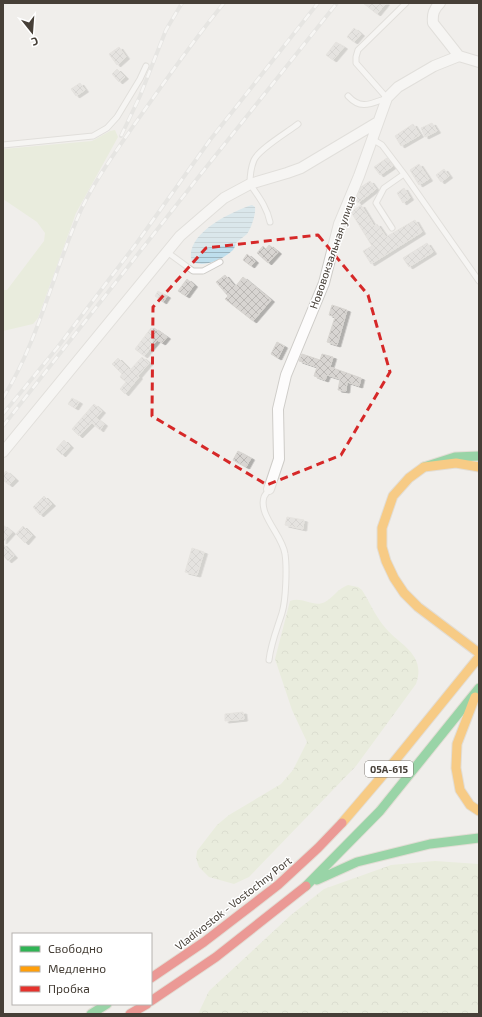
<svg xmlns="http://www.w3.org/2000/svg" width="482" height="1017" viewBox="0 0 482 1017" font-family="'Exo 2',sans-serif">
	<defs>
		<pattern id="forest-crowns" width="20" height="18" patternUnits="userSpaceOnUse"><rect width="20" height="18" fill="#e0e9cc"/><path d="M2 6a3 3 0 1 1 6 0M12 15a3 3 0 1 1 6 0" fill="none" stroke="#c2c9b0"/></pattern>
		<pattern id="water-rules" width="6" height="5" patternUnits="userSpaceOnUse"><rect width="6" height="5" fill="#bedeec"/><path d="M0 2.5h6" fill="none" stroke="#9cb5c0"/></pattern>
		<pattern id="building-cross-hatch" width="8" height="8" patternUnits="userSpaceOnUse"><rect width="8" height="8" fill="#d8d5d2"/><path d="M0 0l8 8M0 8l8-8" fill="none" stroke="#bbb8b5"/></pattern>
		<filter id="shadow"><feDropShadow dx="3.5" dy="2" stdDeviation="0" flood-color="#0004"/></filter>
	</defs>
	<rect width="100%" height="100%" fill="#f0eeeb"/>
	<path fill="#e0e9cc" d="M115 130 118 137 76 213 38 318 33 324 3 331V289L4 290H7L44 241 45 233 37 222 3 199V149L92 141 110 131Z"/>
	<path fill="url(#forest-crowns)" d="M348 585 358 587 362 590C369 601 375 615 383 625 398 645 427 653 416 684L356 766 249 877 234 884 209 877 199 867 196 858 197 851 217 825 229 815 281 784 293 770 307 742 292 710 275 659 290 601C302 596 314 608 325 602 334 597 337 589 348 585Z
		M435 861 479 864V1014H198L209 991 291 915 324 889 391 865Z"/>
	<path fill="url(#water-rules)" d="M252 205 255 207C256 215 251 228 247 234 244 237 240 239 237 242 235 244 235 248 233 250 222 260 206 267 192 262 183 235 230 212 252 205Z"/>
	<path fill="url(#building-cross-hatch)" stroke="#d8d5d1" filter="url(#shadow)" d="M363 3H386L377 14Z
		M354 28 361 34 354 42 347 37Z
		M336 42 344 47 333 60 326 55Z
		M119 47 126 57 117 65 109 54Z
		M117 69 125 77 119 82 112 74Z
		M80 83 85 90 76 96 71 89Z
		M432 123 437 131 425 137 421 128Z
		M413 124 420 135 401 146 395 136Z
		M387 158 393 166 380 175 374 167Z
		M419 164 429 179 419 185 410 170Z
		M444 169 449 176 441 182 436 175Z
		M370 181 376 189 358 203 356 200 361 187Z
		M404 188 410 198 403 203 397 193Z
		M361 205 374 226 377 224 386 237 415 220 422 232 371 264 363 251 372 246 351 212Z
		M427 243 433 252 409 267 403 258Z
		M269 245 278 252 268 263 257 253 263 246 266 249Z
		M247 254 255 261 251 266 243 260Z
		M225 275 235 287 243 277 271 300 253 321 225 299 228 296 216 282Z
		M187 279 194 285 186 296 178 291Z
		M158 291 167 296 163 302 155 296Z
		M332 305 347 310 337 345 327 342 335 317 329 315Z
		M151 328 153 329 154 328 167 337 162 343 157 340 144 356 135 349Z
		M277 342 284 346 278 358 271 354Z
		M302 354 320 360 322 354 333 357 330 367 361 378 359 386 347 382 346 391 338 390 340 379 327 375 325 380 314 376 317 367 299 361Z
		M142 357 149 363 138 376 139 377 125 394 120 389 126 382 120 377 122 374 112 364 118 358 130 370Z
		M72 398 79 402 75 408 68 404Z
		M94 404 102 411 96 418 104 424 100 430 92 423 79 436 72 429Z
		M64 440 70 446 62 455 56 449Z
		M238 451 251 458 246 467 233 460Z
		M6 471 15 479 9 485 3 480V475Z
		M44 496 52 504 40 515 33 507Z
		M287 517 304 520 303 529 285 525Z
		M3 525 12 532 3 542Z
		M23 526 32 535 25 543 16 534Z
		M3 544 14 556 8 561 3 555Z
		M192 548 204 552 197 575 185 572Z
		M243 712 244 719 225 721V714Z"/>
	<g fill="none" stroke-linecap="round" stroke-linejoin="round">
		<g stroke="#ceccc8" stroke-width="7">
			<path id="lane" d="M348 96C361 110 370 104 387 98L356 63V57L358 50 406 3
				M372 139 382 145 404 174 479 281
				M3 145 93 136 107 128 117 117 140 79 146 66
				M270 222C267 207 258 196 250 184 250 176 251 167 254 160 259 149 288 132 298 124
				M392 228 376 203 384 188 404 174
				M167 252 193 271H203L220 262
				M269 660C271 643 277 629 282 613 286 600 287 567 285 554 283 536 258 515 264 497 265 494 268 492 269 489"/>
		</g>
		<g stroke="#ceccc8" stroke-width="12">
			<path id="street" d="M440 3C434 9 432 14 433 23L459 56
				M3 452 180 236 224 198 250 184 287 173 301 168 378 122
				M269 489 279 459 278 409 286 375 324 283 339 224 359 176 387 98 398 87 434 66 459 56 479 62"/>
		</g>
		<g stroke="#d1c8ba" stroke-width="11">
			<path id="fast" d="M424 467 455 457 479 456
				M317 880 357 862 430 844 479 838
				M306 886 380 811 479 688
				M91 1014 107 1004"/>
		</g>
		<g stroke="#d1c8ba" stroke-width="11">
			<path id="slow" d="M479 467 456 463 424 467 409 478 393 496 382 528V547L386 561 394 578 404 593 418 607 479 653
				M475 697 457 744 456 768 460 790 470 805 479 811
				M342 823 389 768 479 657"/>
		</g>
		<g stroke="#d1c8ba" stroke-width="11">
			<path id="jam" d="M151 978 204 942 278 885 318 848 342 823
				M151 1001 216 957 306 886
				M130 1014 147 1004"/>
		</g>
		<use href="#lane" stroke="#fdfcfc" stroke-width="5"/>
		<use href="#street" stroke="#fdfcfc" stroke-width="10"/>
		<use href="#fast" stroke="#30b455" stroke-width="9"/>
		<use href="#slow" stroke="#ff9f0a" stroke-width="9"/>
		<use href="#jam" stroke="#e5322d" stroke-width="9"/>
		<g stroke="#d9d9d8" stroke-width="4">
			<path id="rail" d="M121 136 140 96 166 30 182 3
				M3 398C39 340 53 272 81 210 95 180 115 153 134 125 163 84 192 42 224 3
				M3 414 57 348 136 244 210 140 318 3
				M3 426 200 175 337 3"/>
		</g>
		<use href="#rail" stroke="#fff" stroke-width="2.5" stroke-dasharray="8" stroke-linecap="butt"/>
	</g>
	<path d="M0 0H482V1017H0ZM318 235 368 295 390 372 341 455 267 485 152 416 153 307 206 248Z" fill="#f0eeeb" fill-opacity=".55" fill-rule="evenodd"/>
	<path fill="none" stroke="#d62828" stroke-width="3" stroke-dasharray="8 5" stroke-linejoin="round" d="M318 235 368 295 390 372 341 455 267 485 152 416 153 307 206 248Z"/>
	<g text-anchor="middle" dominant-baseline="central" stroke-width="3" stroke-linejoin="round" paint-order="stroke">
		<rect fill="#fff" stroke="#7e7973" stroke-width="1" x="365" y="761" width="48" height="16" rx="3"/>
		<g font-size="10" font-weight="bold" fill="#463f37">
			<text x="389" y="769">05А-615</text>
		</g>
		<g font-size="11" fill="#463f37" stroke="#fff">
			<text transform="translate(332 252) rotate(-71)">Нововокзальная улица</text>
			<text transform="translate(233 903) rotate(-38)">Vladivostok - Vostochny Port</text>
		</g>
	</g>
	<rect width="482" height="1017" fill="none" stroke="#463f37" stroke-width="8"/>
	<rect x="12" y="933" width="140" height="72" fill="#ffffff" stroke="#b5b2af"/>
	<rect x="20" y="946" width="20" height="6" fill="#30b455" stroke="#b5b2af"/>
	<text x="48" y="953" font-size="12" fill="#463f37">Свободно</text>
	<rect x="20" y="966" width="20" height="6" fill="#ff9f0a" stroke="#b5b2af"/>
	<text x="48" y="973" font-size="12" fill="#463f37">Медленно</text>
	<rect x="20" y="986" width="20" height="6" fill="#e5322d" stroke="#b5b2af"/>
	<text x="48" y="993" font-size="12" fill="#463f37">Пробка</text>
	<g transform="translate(32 32) rotate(163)" stroke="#ffffff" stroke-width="3" paint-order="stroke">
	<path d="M0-3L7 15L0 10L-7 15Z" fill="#463f37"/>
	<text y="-6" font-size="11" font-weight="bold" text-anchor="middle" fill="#463f37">С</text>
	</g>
</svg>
